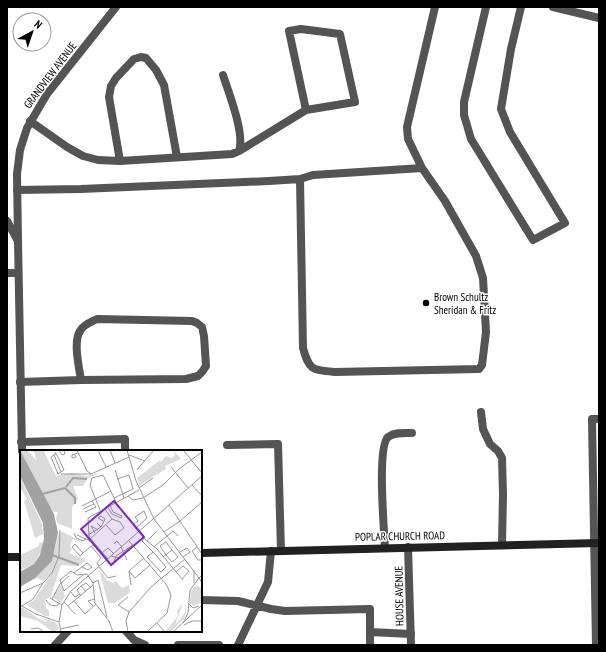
<svg xmlns="http://www.w3.org/2000/svg" width="606" height="652" viewBox="0 0 606 652" font-family="'PT Sans Narrow',sans-serif">
	<rect width="100%" height="100%" fill="#fff"/>
	<g fill="none" stroke-linecap="round" stroke-linejoin="round">
		<path stroke="#545454" stroke-width="8" d="M486 7 464 102V115L471 139 533 240 565 223 510 132 501 109 511 49 521 7
			M30 121 67 147 83 156 98 160 120 161 232 154 239 151C245 133 229 94 223 75
			M239 151 306 110 355 102 340 34 301 29 289 31 306 110
			M120 161 109 97 111 86 116 78 134 59 141 57 146 58 156 70 164 85 177 157
			M422 168 408 139 407 127 435 7
			M17 190 81 189 269 181 300 179 313 175 422 168 445 201 476 256 483 278 486 332 482 365 479 369 335 372C312 370 309 370 303 348L300 179
			M7 221 18 241
			M7 273H18
			M97 319 192 321 197 323 202 327 204 336 206 366 202 372 198 376 186 379 81 380C79 367 73 342 80 331 84 324 91 322 97 319Z
			M20 382 81 380
			M481 412 483 429 490 444 498 451 502 458 503 494 502 545
			M21 442 125 439V451
			M227 445 278 444 281 551
			M385 548C384 529 377 447 388 437 395 432 404 433 412 433
			M201 600 238 601 271 609 285 611 370 609V645
			M126 631 134 640 145 645
			M370 632 411 634
			M55 645 68 631
			M178 645H219
			M238 645 268 582 271 551
			M596 645 592 419H599"/>
		<path stroke="#545454" stroke-width="8" d="M553 7 599 18
			M22 451 18 241 17 174 20 150 27 128 47 94 116 7
			M408 547 411 645"/>
		<path stroke="#212121" stroke-width="8" d="M201 553 599 543
			M7 557H21"/>
	</g>
	<circle fill="#000" stroke="#fff" stroke-width="1.5" cx="426" cy="303" r="4"/>
	<g text-anchor="middle" dominant-baseline="central" stroke-width="3" stroke-linejoin="round" paint-order="stroke">
		<g font-size="11" fill="#000" stroke="#fff">
			<text transform="translate(50 75) rotate(-53)">GRANDVIEW AVENUE</text>
			<text transform="translate(400 536) rotate(-1)">POPLAR CHURCH ROAD</text>
			<text transform="translate(399 596) rotate(-91)">HOUSE AVENUE</text>
		</g>
		<g font-size="11" fill="#000" stroke="#fff" text-anchor="start">
			<text x="434" y="297">Brown Schultz<tspan x="434" dy="13">Sheridan &amp; Fritz</tspan></text>
		</g>
	</g>
	<g transform="translate(20 450)">
		<rect width="182" height="182" fill="#fff"/>
		<path d="M0 0H7L16 10 15 3 10 0H26L24 2 36 26 51 23 67 26 82 22 68 28 63 36H53L58 49 52 57V79L37 73 36 68 38 62H34L30 57ZM153 0 161 9 145 16 146 19 120 35 117 28 139 11 141 12 146 6 152 8 155 5ZM0 27 22 74 23 84 15 88 4 51 7 49 0 37ZM39 82H43L68 95 53 89 50 95 52 100 49 103 67 110 56 116 41 115 31 146 25 150 26 158 35 168 29 162V166H25L7 155 15 149 32 123 23 131 17 128 8 132 32 111ZM23 92 22 100 14 114 0 121V105L19 96V93ZM79 120 87 130 93 133 96 131 102 138 109 135 110 142 95 153H88ZM41 135 45 146 41 153 33 147ZM176 135 182 138V152L174 156 170 153 171 141ZM163 153 155 175 165 163 166 153V163L164 169 150 182H145L158 166 157 161ZM0 156 21 170 27 172 23 168 36 173 39 179 33 182 18 171 0 166Z" fill="#dbdbdb"/>
		<path d="M0 0 34 64 38 83 32 111 15 128 0 137V122L14 114 20 105 24 89 23 73 0 26Z" fill="#a2a2a2"/>
		<path fill="none" stroke="#a2a2a2" stroke-width="2" d="M46 37 53 28 67 29M45 38 55 48V54M22 44 45 38M32 105 59 115"/>
		<path fill="none" stroke="#999" stroke-width="1" d="M39 0 42 5 45 4 44 0M57 0 67 21 71 24 109 7M78 0 86 17M90 0 95 13M107 0 116 31 134 69 179 128 182 125M163 0 182 23M35 2 38 7 44 20 38 24 31 7 36 4M34 5 41 22M55 5 56 7 52 8V5L58 3M109 5 125 11M151 17 168 38M95 20 104 48M117 20 133 1M41 24H71M172 35 182 46M119 38 133 28M108 46 113 50 123 48 143 35 159 19 182 2M94 48 113 39 109 25 97 29M149 55 182 104M62 56 91 41M87 56 92 64 101 68 102 66 93 62 90 55M84 58 92 69M63 59 74 54M80 60 70 35 72 28 83 25 96 52M65 62 76 57 72 51M160 71 182 52M81 77 85 69 81 66 78 68 83 71M116 78 127 68 124 61 115 67 118 71 113 75 124 88 127 91 137 99 163 130M144 82 160 71M54 83 56 88 63 91 66 89M75 83 71 76 78 80M57 85 72 92M68 85 81 77 77 73M124 88 122 91 135 104 146 117 141 122 127 107 133 102M70 89 92 69 100 72 104 78 95 85 86 75M109 91 146 134 151 145 147 163 127 182M127 91 137 81M55 94 63 103 60 106 52 97ZM94 94 97 91 102 97M71 96 81 108 77 113 79 116M101 97 107 110M134 97 153 81 158 86M177 97 172 101 178 110H182M160 102 167 98 170 102 163 107M63 103 74 94M82 103 88 98 94 104M91 106 98 108 110 97M143 107 144 106 146 105 147 104 152 100 158 107 152 112 147 106 146 105 140 96 146 92 152 100M88 109 69 87 68 68 119 40M93 115 96 106 113 95M79 117 88 128 96 126M109 121 115 128 130 115M156 122 163 116 169 121 162 129M54 123 67 113 72 117 68 120 62 117M63 125 44 141 40 130 51 121 57 125 67 124 73 133 75 153 89 171 93 182M73 133 78 130 87 167M174 133V120M111 135 109 121 124 108M50 141 55 147 60 144M66 142 61 136 66 133 71 138M0 143 23 133 32 123 39 106 40 80M61 146 57 140 61 136M108 147 98 155 109 162M30 148 42 155M32 149 40 134 49 126M26 150 30 155 37 156 39 153M54 151 65 164 76 154M44 152 55 164M168 153 173 158 179 156M0 155 16 164 39 172 41 182M2 156 13 149 23 133M48 156 73 135M73 156 68 151 75 149M39 172 42 155 51 141 182 26M137 173 145 182M163 173 168 163 170 140 179 128 182 133M164 175 172 171H182M11 179 18 178 24 182M40 179 59 175M108 182 106 171 109 162 132 136 165 109M153 182 182 155"/>
		<path fill="#7b2cbf" fill-opacity="0.15" stroke="#7b2cbf" stroke-width="2" d="M94 51 124 87 91 115 61 79Z"/>
		<rect width="182" height="182" fill="none" stroke="#000" stroke-width="2"/>
	</g>
	<rect width="606" height="652" fill="none" stroke="#000000" stroke-width="16"/>
	<g transform="translate(32 32) rotate(40)"><circle r="19" fill="#ffffff" stroke="#999999"/>
	<path d="M0-3L7 15L0 10L-7 15Z" fill="#000000"/>
	<text y="-6" font-size="11" font-weight="bold" text-anchor="middle" fill="#000000">N</text>
	</g>
</svg>
